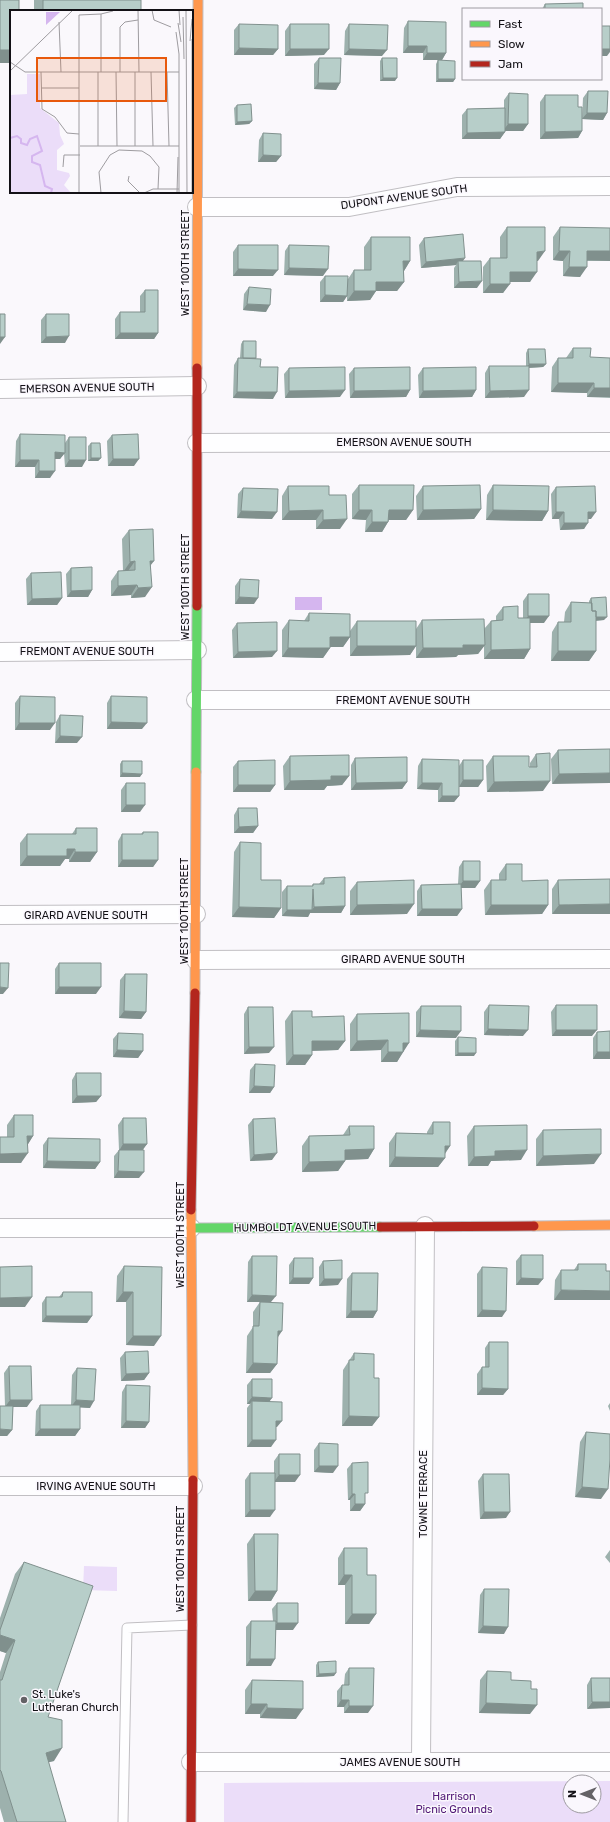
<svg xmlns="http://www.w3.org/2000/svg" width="610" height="1822" viewBox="0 0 610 1822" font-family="Rubik,sans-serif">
	<rect width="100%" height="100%" fill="#faf8fc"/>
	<path fill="#ebddf9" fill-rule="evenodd" d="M84 1566 117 1567V1591L83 1590Z
		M610 1781V1822H224V1783ZM570 1782H594V1806H570Z"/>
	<path fill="#d5b6ef" d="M295 597H322V610H295Z"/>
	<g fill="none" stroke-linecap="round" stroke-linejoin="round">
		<g stroke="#c1bfc3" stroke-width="11">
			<path id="lane" d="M123 1822 127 1628 192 1625"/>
		</g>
		<g stroke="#c1bfc3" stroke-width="20">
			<path id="street" d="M197 207H349L457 187 610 186
				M0 389 197 386
				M197 443 610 442
				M0 652 197 650
				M196 700H610
				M0 915 196 914
				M196 960 610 959
				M0 1228H191
				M0 1486H193
				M421 1761 425 1226
				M191 1762H610"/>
		</g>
		<g stroke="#c1bfc3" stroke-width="11">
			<path id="fast" d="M196 772 197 606
				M191 1228 380 1227"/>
		</g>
		<g stroke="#c1bfc3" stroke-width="11">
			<path id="slow" d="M197 368 198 0
				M195 993 196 772
				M191 1210 193 1480
				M534 1226 610 1225"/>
		</g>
		<g stroke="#c1bfc3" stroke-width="11">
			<path id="jam" d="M197 606V368
				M191 1210 195 993
				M380 1227 534 1226
				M191 1822 193 1480"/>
		</g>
		<use href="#lane" stroke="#fefeff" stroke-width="9"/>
		<use href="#street" stroke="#fefeff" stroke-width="18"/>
		<use href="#fast" stroke="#63d668" stroke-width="9"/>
		<use href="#slow" stroke="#ff974d" stroke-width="9"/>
		<use href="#jam" stroke="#b3261e" stroke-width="9"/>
	</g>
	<path fill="#9db1ad" d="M34 0H141V11H34Z
		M545 4 583 9H542Z
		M408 21 446 53 442 60H423V53H403L404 28Z
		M239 24 278 49 273 55H234V30Z
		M290 24 324 55 285 56V31Z
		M349 24 382 56 344 55 345 31Z
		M319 58 340 83 336 90 314 89V64Z
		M382 58 395 81H380V61Z
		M438 60 455 79 453 82H436V64Z
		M588 91 607 113 603 120 582 119 583 98Z
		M509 93 528 124 523 131H505V132L500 139H462V115L467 109 504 108V100Z
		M545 95 578 107 582 131 578 138 540 139V102Z
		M237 105 252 121 249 124 235 125 234 108Z
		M263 133 281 156 276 162H258L259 140Z
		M507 227 538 261H537L530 282H510L503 293H483V267L490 258H500V237Z
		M560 227 610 261H587L580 277 563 276V261L553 260V237Z
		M371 237 410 261 404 271V282L397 291H376L370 300 347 301V296L343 302H320V282L325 276 348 279 354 270H364V247Z
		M424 238 463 261 477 288H454V268L456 265 421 268 419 245Z
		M238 245 273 276H233V252Z
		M289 245 323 276 284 275 285 251Z
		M249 287 266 312 243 310 244 294Z
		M145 290 158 333 154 339H115V319L120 312H140V296Z
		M46 314 65 343H41V320Z
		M243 341 256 358 260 367 273 399 233 398 234 365 238 358H240L241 344Z
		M573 348 590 357 610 366V398L587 397V393L551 392 552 367 558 358H566Z
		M528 349 546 364 543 367 529 368 524 397 485 398V373L489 366H526V353Z
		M289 368 340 397 285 398 284 374Z
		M354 368 410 390 406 397 350 398 349 374Z
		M423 368 476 390 472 397 419 398 418 375Z
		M20 434 65 443 69 437 82 467H65L64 453 60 459H55L50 478H35V467H15L16 441Z
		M112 435 134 466H108L107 441Z
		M91 443 101 458 98 461H88V446Z
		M359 485 413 510 406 520H389L388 522 382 532H365L366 520 352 519V494Z
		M493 485 548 511 542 521 486 520 487 495Z
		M288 486 329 495 340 529H316V520H282V496Z
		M423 486 481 509 474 519 417 520 416 496Z
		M556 487 591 519H588L584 529 560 530 559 519H552L551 494Z
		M243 488 272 519 237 518 238 494Z
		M129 530 151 566 145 597 131 598V595L111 596V581L118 571H123L122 539Z
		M71 568 92 590 88 597H67L66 574Z
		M31 573 62 598 57 605H27L26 579Z
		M240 579 254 604H235V586Z
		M528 594 544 623H530V649L524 659H484V646L478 654 458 655 456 657 416 658V646L410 655 350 656V631L357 621 416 629 422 620 484 629 491 621 496 620V616L503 607 518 618H523V601Z
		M591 598 604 620 596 621V651L589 661H551L552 632 558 622H564L565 612 571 602 589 603V601Z
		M309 613 350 637 343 647H330V648L323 658 282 657V630L289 620 304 621Z
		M237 623 272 657 233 658 232 630Z
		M20 696 50 730H15V703Z
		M111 696 142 729H107V703Z
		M60 715 77 743H55L56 722Z
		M610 749 552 784 551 759 558 750Z
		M536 754 543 791 487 792 486 766 493 756 530 767V763Z
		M290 756 349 776 342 785 327 786 324 790H284L283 766Z
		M355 758 407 782 402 789 351 790V765Z
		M422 759 459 766 463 760 483 780 478 787H459V796L454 802H438V790L417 789 418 766Z
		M122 761 140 777H120V764Z
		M238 761 275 785 270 792H233V767Z
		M126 783 140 812H121V790Z
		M238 808 258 826 253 833H234V815Z
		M76 828 97 852 90 862H69V859H65L60 866H20V843L27 834H72Z
		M143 832 158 860 153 867H118V841L122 834H141Z
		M240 842 261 880 281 908 274 918 232 917 234 852Z
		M463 861 480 881 475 888H461L462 909 457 916H417V891L421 885 458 884 459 867Z
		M506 864 522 881 548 905 542 914 485 915 484 890 491 880H499V874Z
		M324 878 345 906 341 913H310L308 917 282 916V892L287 886H312L313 884H319Z
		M610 879 552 914V889L558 880Z
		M357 882 407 914 350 915V891Z
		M59 963 96 994H55V969Z
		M125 974 146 1012 141 1019 119 1018 120 980Z
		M489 1005 523 1036 484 1035V1012Z
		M556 1005 592 1036H552L551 1012Z
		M421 1006 456 1038 416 1037V1012Z
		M248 1007 269 1053 244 1054V1014Z
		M292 1011 312 1017 345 1041 338 1050 312 1051V1055L305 1065H286L285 1021Z
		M357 1014 403 1051 397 1062H381V1050L350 1051V1024Z
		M610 1031V1059H593V1038L597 1032Z
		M118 1033 143 1051 138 1058 113 1057V1039Z
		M458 1037 474 1056H455V1041Z
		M255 1064 274 1087 270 1093H249L250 1070Z
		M76 1073 101 1096 96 1102 72 1103V1080Z
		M14 1115 33 1136 27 1145 21 1163 7 1137V1125Z
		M123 1118 147 1144 142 1150 139 1178H114V1156L119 1150 118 1125Z
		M253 1119 272 1160 250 1161 248 1125Z
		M433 1122 450 1146 445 1154V1158L438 1167H389V1143L396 1133 427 1134V1132Z
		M349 1126 374 1149 368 1159 345 1160V1161L338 1171 302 1172V1146L309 1136 343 1135Z
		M474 1126 521 1160 491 1161 488 1166H468L467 1136Z
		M543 1130 594 1164 536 1166V1139Z
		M48 1138 100 1162 95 1169 43 1168V1145Z
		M521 1255 543 1279 538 1285H516V1261Z
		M252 1256 271 1302H247L248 1262Z
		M294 1258 313 1278 309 1284H289V1265Z
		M323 1261 338 1285 319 1286V1267Z
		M578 1264H606L554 1300 555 1280 561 1270H574Z
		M124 1266 154 1346 126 1345V1302H116L117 1276Z
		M482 1267 502 1317H477V1274Z
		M352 1273 377 1311 373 1318H346L347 1279Z
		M63 1292 92 1316 87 1323 42 1322V1303L46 1297H59Z
		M260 1302 277 1338V1364L270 1373H246L247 1336 253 1327V1312Z
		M489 1342 508 1389 503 1395H477V1374L482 1367H485V1348Z
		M125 1352 149 1373 144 1380 121 1381 120 1358Z
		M354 1353 374 1378 379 1417 372 1426H342L343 1370Z
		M9 1366 27 1407H13L12 1430 7 1436 5 1406 4 1373Z
		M77 1368 90 1408 80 1407V1429L75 1436H35L36 1411 40 1405H71L72 1375Z
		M252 1379 270 1401 277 1427H276L271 1447H247V1408L250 1404H247V1385Z
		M126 1385 149 1422 145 1428H121L122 1392Z
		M610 1403V1411L608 1406Z
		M586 1432 601 1499 575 1497 580 1442Z
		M319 1443 333 1473 314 1472V1450Z
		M279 1454 295 1482H275L270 1517H245V1480L250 1473H274V1461Z
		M352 1463 365 1497V1504L360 1511H350V1500H348L347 1469Z
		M483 1474 506 1518 480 1519 478 1481Z
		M254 1534 277 1591 271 1601H248L247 1544Z
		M344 1548 367 1575 376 1614 369 1624H345V1585H338V1558Z
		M610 1550V1563L605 1557Z
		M24 1562 48 1717 54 1761 48 1762 66 1822H4L0 1808V1672L6 1653 0 1651V1618L15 1574Z
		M484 1589 504 1634 478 1633 480 1595Z
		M277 1603 293 1630H276L271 1666H246V1627L251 1621H273L272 1609Z
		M318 1662 334 1676 316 1677V1665Z
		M349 1668 368 1713H344V1707H337V1691L342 1685H344L345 1674Z
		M487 1671 511 1680 531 1689 530 1714 479 1713 480 1680Z
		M591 1678H610L587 1709V1685Z
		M252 1680 296 1719 260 1718V1714H245V1690Z"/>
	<path fill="#80908d" d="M408 46H427L423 53H403Z
		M239 48 278 49 273 55H234Z
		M290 49H329L324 55 285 56Z
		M349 49 387 50 382 56 344 55Z
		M601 49H610V52L607 56H601Z
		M0 50H11V63H0Z
		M427 53H446L442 60H423Z
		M383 78H397L395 81H380Z
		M438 79H455L453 82H436Z
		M318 83H340L336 90 314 89Z
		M587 113H607L603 120 582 119Z
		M252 121 249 124 235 125 237 122Z
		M508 124H528L523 131H503Z
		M582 131 578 138 540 139 545 132Z
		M505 132 500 139H462L467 133Z
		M263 155 281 156 276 162H258Z
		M545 251 538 261H530L537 252Z
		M559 251H570L563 261 553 260Z
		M587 251H610V261L580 260Z
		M465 258 461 264 458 261 456 265 421 268 426 262Z
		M403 261H410L404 271Z
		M569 267H587L580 277 563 276Z
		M289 268 328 269 323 276 284 275Z
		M238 269 278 270 273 276H233Z
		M510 272H537L530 282H503Z
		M482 281 477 288H454L459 282Z
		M376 282H404L397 291H376L370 300 347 301 354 291Z
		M490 284H510L503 293H483Z
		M325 295 347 296 343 302H320Z
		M247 304 270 305 266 312 243 310Z
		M120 333H158L154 339H115Z
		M69 336 65 343H41L46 337Z
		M0 337H5L0 344Z
		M529 364H546L543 367 526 368Z
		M558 383H594L587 393 551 392Z
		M594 388H610V397H587Z
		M345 390 340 397 285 398 289 391Z
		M410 390 406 397 350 398 354 391Z
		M476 390 472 397 419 398 423 391Z
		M529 390 524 397 485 398 490 391Z
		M237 392H277L273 399 233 398Z
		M55 452 65 453 60 459H50Z
		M91 458H101L98 461H88Z
		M113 459H139L134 466H108Z
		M20 460H39L35 467H15Z
		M69 460H86L82 467H65Z
		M39 471H55L50 478H35Z
		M481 509 474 519 417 520 423 510Z
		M323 510 316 520H282L289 511Z
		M359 510H372L366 520 352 519Z
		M389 510H413L406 520H382Z
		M493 510 548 511 542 521 486 520Z
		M241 511 277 512 272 519 237 518Z
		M556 512H564L559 519H552Z
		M588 512H596L591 519H583Z
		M347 519 340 529H316L323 520Z
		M372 522H388L382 532H365Z
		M564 523H588L584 529 560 530Z
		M135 561 128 571H124L130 562Z
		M150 561H154L147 570Z
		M137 585 131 595 111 596 118 586Z
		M152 587 145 597 131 598 138 588Z
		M92 590 88 597H67L71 591Z
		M239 597 258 598 254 604H235Z
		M62 598 57 605H27L32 599Z
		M528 616H549L544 623H523Z
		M592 617H607L604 620 589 621Z
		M330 637H350L343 647H323Z
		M463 645H485L478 654 458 655 456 657 416 658 423 648Z
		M357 646H416L410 655 350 656Z
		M288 648H330L323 658 282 657Z
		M530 649 524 659H484L491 650Z
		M277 651 272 657 233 658 238 652Z
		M558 651H596L589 661H551Z
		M111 722 147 723 142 729H107Z
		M19 723H55L50 730H15Z
		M60 736 82 737 77 743H55Z
		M122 773 142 774 140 777H120Z
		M610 773V783L552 784 559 774Z
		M331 776H349L342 785 327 786 324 790H284L290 781Z
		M463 780H483L478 787H459Z
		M550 781 543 791 487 792 494 782Z
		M407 782 402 789 351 790 356 783Z
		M422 783H442L438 790 417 789Z
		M238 785H275L270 792H233Z
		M442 796H459L454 802H438Z
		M126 805H145L140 812H121Z
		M258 826 253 833H234L239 827Z
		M67 849H75L69 859H65L60 866H20L27 856Z
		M75 852H97L90 862H69Z
		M122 860H158L153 867H118Z
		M463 881H480L475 888H458Z
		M414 904 407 914 350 915 357 905Z
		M610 904V914H552L559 905Z
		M491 905H548L542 914 485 915Z
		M345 906 341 913H310L308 917 282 916 287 910H312L314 907Z
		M239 907 281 908 274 918 232 917Z
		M422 909H462L457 916H417Z
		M0 987 8 988 3 994H0Z
		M59 987H101L96 994H55Z
		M124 1011 146 1012 141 1019 119 1018Z
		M488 1029 528 1030 523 1036 484 1035Z
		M420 1030 461 1031 456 1038 416 1037Z
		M556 1030H597L592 1036H552Z
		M388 1040 381 1050 350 1051 357 1041Z
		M312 1041H345L338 1050 305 1051Z
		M403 1043H409L397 1062H381L388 1052Z
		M249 1047H274L269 1053 244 1054Z
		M117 1050 143 1051 138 1058 113 1057Z
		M597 1052H610V1059H593Z
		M458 1053H476L474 1056H455Z
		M293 1055H312L305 1065H286Z
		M254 1086 274 1087 270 1093H249Z
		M77 1096H101L96 1102 72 1103Z
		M27 1136H33L27 1146Z
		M123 1144H147L142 1151H119Z
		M445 1146H450L443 1156Z
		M374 1149 368 1159 338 1160 345 1150Z
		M527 1150 521 1160 491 1161 488 1166H468L474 1157 495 1151Z
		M28 1153 21 1163H0V1154Z
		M277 1153 272 1160 250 1161 254 1155Z
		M601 1154 594 1164 536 1166 543 1156Z
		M395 1157 445 1158 438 1167H389Z
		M47 1161 100 1162 95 1169 43 1168Z
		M345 1161 338 1171 302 1172 309 1162Z
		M118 1171 144 1172 139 1178H114Z
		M293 1278H313L309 1284H289Z
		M521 1278 543 1279 538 1285H516Z
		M324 1279H342L338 1285 319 1286Z
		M561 1290 610 1291V1300H554Z
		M123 1292H133L126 1302H116Z
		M252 1295 276 1296 271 1302H247Z
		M32 1297 25 1307H0V1298Z
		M482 1310 506 1311 502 1317H477Z
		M351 1311H377L373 1318H346Z
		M46 1316H92L87 1323 42 1322Z
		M278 1331H282L276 1340Z
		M133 1336H161L154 1346 126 1345Z
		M253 1363 277 1364 270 1373H246Z
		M149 1373 144 1380 121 1381 126 1374Z
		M482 1388 508 1389 503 1395H477Z
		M252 1397 272 1398 267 1405 252 1401 250 1404H247Z
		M10 1400H32L27 1407H5Z
		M76 1400 94 1401 90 1408 71 1407Z
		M349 1416 379 1417 372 1426H342Z
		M126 1421 149 1422 145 1428H121Z
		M276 1421H282L277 1427H271Z
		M0 1429 12 1430 7 1436H0Z
		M40 1429H80L75 1436H35Z
		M252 1440H276L271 1447H247Z
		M319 1466H338L333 1473 314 1472Z
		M279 1475H300L295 1482H274Z
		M582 1487 608 1489 601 1499 575 1497Z
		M352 1494H355L350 1500H348Z
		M355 1504H365L360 1511H350Z
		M250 1510H275L270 1517H245Z
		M484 1512H510L506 1518 480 1519Z
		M344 1575H352L345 1585H338Z
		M255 1591H277L271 1601H248Z
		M352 1614H376L369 1624H345Z
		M277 1623H298L293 1630H273Z
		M483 1626 508 1627 504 1634 478 1633Z
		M0 1635 15 1640 6 1653 0 1651Z
		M250 1659H275L271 1666H246Z
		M336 1673 334 1676 316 1677 319 1674Z
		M341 1700H349L344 1707H337Z
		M592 1702H610V1708L587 1709Z
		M486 1703 537 1705 530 1714 479 1713Z
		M251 1704H267L260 1714H245Z
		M349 1706H373L368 1713H344Z
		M267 1708 303 1709 296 1719 260 1718Z
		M62 1748 54 1761 37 1765 46 1753Z"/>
	<path fill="#b7cec9" stroke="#80908d" d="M0 0H19V11H11V50H0Z
		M43 0H141V11H43Z
		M583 3V9H545V4Z
		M408 21 446 22V53H427V46H408Z
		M239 24 278 25V49L239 48Z
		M290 24H329V49H290Z
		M349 24 388 25 387 50 349 49Z
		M601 26H610V49H601Z
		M319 58H341L340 83H318Z
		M382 58H397V78H383Z
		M438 60 455 61V79H438Z
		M588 91H608L607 113H587Z
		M509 93 528 94V124H508Z
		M545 95H578V107H582V131L545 132Z
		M251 104 252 121 237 122V105Z
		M505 108V132L467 133V109Z
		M263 133 281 134V156L263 155Z
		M507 227H545V251L537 252V272H510V284H490V258H507Z
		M560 227 610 228V251H587V267H569L570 251H559Z
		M463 234 465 258 426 262 424 238Z
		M371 237H410V261H403L404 282H376V291H354V270H371Z
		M238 245H278V270L238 269Z
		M289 245 329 246 328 269 289 268Z
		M458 261H481L482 281 459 282Z
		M325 276H348L347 296 325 295Z
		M249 287 271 289 270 305 247 304Z
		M145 290H158V333H120V312H145Z
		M0 314H5V337H0Z
		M46 314H69V336L46 337Z
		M243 341H256V358H243Z
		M573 348H591L590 357 610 358V388H594V383H558V358H573Z
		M528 349H545L546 364H529Z
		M238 358 261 359 260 367H278L277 392H237Z
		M489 366H529V390L490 391Z
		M345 367V390L289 391V368Z
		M410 367V390L354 391V368Z
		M476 367V390L423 391V368Z
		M20 434 65 435V453L55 452V471H39V460H20Z
		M138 434 139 459H113L112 435Z
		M69 437H86V460H69Z
		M91 443H100L101 458H91Z
		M359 485H414L413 510H389L388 522H372V510H359Z
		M480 485 481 509 423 510V486Z
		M493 485 549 486 548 511 493 510Z
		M288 486H329V495H346L347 519 323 520V510L289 511Z
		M595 486 596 512H588V523H564V512H556V487Z
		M243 488 278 489 277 512 241 511Z
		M153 529 154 561H150L152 587 138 588 137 585 118 586V571L135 570V561L130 562 129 530Z
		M92 567V590L71 591V568Z
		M61 572 62 598 32 599 31 573Z
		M240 579 259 580 258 598 239 597Z
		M528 594H549V616H528Z
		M606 597 607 617H596V611H592L591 598Z
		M571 602 592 603V611H596V651H558V622H571Z
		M518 606V618H530V649L491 650V621L503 620V607Z
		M309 613 350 614V637H330V648H288L289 620 309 621Z
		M484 619 485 645H463V648H423L422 620Z
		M357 621H416V646H357Z
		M277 622V651L238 652 237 623Z
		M20 696 55 697V723H19Z
		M111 696 147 697V723L111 722Z
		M60 715 83 716 82 737 60 736Z
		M610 749V773L559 774 558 750Z
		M550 753V781L494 782 493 756H529V767H537L536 754Z
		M349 755V776H331V780L290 781V756Z
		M407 757V782L356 783 355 758Z
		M422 759 459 760V796H442V783H422Z
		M275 760V785H238V761Z
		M463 760H483V780H463Z
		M122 761H142V774L122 773Z
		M126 783H145V805H126Z
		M238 808H257L258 826 239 827Z
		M76 828H97V852H75V849H67V856H27V834H76Z
		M143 832H158V860H122V834H143Z
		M240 842 261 843V880H281V908L239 907Z
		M463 861H480V881H463Z
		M506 864H522V881L548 880V905H491V880H506Z
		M345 877V906L314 907 313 889 312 910H287V886H313V884H324V878Z
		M610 879V904L559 905 558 880Z
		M414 880V904L357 905V882Z
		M461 884 462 909H422L421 885Z
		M0 963H9L8 988 0 987Z
		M59 963H101V987H59Z
		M125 974H147L146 1012 124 1011Z
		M489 1005 529 1006 528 1030 488 1029Z
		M556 1005H597V1030H556Z
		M421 1006H461V1031L420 1030Z
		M248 1007H273L274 1047H249Z
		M292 1011H312V1017L344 1016 345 1041H312V1055H293Z
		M409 1013V1043H403V1052H388V1040L357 1041V1014Z
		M610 1031V1052H597V1032Z
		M118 1033 143 1034V1051L117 1050Z
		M458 1037 476 1038V1053H458Z
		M255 1064 275 1065 274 1087 254 1086Z
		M76 1073H101V1096H77Z
		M14 1115H33V1136H27L28 1153 0 1154V1137H14Z
		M123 1118H146L147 1144H123Z
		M275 1118 277 1153 254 1155 253 1119Z
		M433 1122H450V1146H445V1158L395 1157 396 1133 433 1134Z
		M527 1125V1150L495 1151V1156L474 1157V1126Z
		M349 1126H374V1149L345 1150V1161L309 1162V1136L350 1135Z
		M601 1129V1154L543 1156V1130Z
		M48 1138 100 1139V1162L47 1161Z
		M119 1150H144V1172L118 1171Z
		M521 1255H543V1279L521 1278Z
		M252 1256H277L276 1296 252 1295Z
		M294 1258H313V1278H293Z
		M342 1260V1279H324L323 1261Z
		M578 1264H606V1271H610V1291L561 1290V1270H578Z
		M32 1266V1297L0 1298V1267Z
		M124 1266 162 1267 161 1336H133V1292H123Z
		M482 1267 507 1268 506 1311 482 1310Z
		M352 1273H378L377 1311H351Z
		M63 1292H92V1316H46V1297H62Z
		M260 1302 283 1303 282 1331H278L277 1364 253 1363V1326H259Z
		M489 1342H508V1389L482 1388V1367H489Z
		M148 1351 149 1373 126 1374 125 1352Z
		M354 1353 374 1354V1378H379V1417L349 1416V1360H354Z
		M9 1366H31L32 1400H10Z
		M77 1368 96 1369 94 1401 76 1400Z
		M252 1379H272V1398L252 1397Z
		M126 1385 150 1386 149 1422 126 1421Z
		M252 1401 282 1402V1421H276V1440H252Z
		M40 1405H80V1429H40Z
		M0 1406H13L12 1430 0 1429Z
		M586 1432 610 1434V1459L608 1489 582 1487Z
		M319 1443 338 1444V1466H319Z
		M279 1454H300V1475H279Z
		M368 1462V1493H365V1504H355V1494H352V1463Z
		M250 1473H275V1510H250Z
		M483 1474H509L510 1512H484Z
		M254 1534H278L277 1591H255Z
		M344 1548H367V1575H376V1614H352V1575H344Z
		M24 1562 93 1586 48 1717 62 1720V1748L46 1753 66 1822H17L1 1771 0 1770V1680H2L15 1640 0 1635V1630Z
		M484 1589H509L508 1627 483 1626Z
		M277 1603H298V1623H277Z
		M251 1621H276L275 1659H250Z
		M336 1661V1673L319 1674 318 1662Z
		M349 1668H374L373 1706H349V1700H341L342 1685H349Z
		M487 1671 511 1672V1680L531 1681V1689H537V1705L486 1703Z
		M591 1678H610V1702H592Z
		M252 1680 303 1681V1709L267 1708V1704H251Z"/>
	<circle fill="#646266" stroke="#faf7fd" stroke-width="1.5" cx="24" cy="1700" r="4"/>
	<g text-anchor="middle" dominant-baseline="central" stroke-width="3" stroke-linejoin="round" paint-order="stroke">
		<g font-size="11" fill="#131116" stroke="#faf7fd">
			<text transform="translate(404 197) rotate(-8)">DUPONT AVENUE SOUTH</text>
			<text transform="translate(185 263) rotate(-90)">WEST 100TH STREET</text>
			<text transform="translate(87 388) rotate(-1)">EMERSON AVENUE SOUTH</text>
			<text x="404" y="442">EMERSON AVENUE SOUTH</text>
			<text transform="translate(185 587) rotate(-90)">WEST 100TH STREET</text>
			<text x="87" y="651">FREMONT AVENUE SOUTH</text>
			<text x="403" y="700">FREMONT AVENUE SOUTH</text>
			<text transform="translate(184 911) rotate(-90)">WEST 100TH STREET</text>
			<text x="86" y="915">GIRARD AVENUE SOUTH</text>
			<text x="403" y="959">GIRARD AVENUE SOUTH</text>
			<text transform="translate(305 1227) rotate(-1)">HUMBOLDT AVENUE SOUTH</text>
			<text transform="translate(180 1235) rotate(-90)">WEST 100TH STREET</text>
			<text x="96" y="1486">IRVING AVENUE SOUTH</text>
			<text transform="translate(423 1494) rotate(-90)">TOWNE TERRACE</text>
			<text transform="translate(180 1559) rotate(-90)">WEST 100TH STREET</text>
			<text x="400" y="1762">JAMES AVENUE SOUTH</text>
		</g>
		<g font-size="11" fill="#131116" stroke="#faf7fd" text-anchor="start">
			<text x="32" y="1694">St. Luke's<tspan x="32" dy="13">Lutheran Church</tspan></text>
		</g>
		<g font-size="11" fill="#511876" stroke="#faf7fd">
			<text x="454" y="1796">Harrison<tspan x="454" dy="13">Picnic Grounds</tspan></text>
		</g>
	</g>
	<g transform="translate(10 10)">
		<rect width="183" height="183" fill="#faf8fc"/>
		<path d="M17 64H30V98L49 113 50 125 54 134 47 140V160L59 163 60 166 54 175 61 183H0V85L17 84Z" fill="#ebddf9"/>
		<path d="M36 2H50L36 15Z" fill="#d5b6ef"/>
		<path fill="none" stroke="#d5b6ef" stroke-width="2" d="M0 128 7 126 11 129V133L17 135 20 129 27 126 32 141 22 146V152L30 155 35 176 42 179 41 183"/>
		<path fill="none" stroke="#9e9ca0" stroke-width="1" d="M128 0 129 62M142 0 144 10 161 17M169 0 170 15M176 0 177 183M91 4V62M173 7 174 49M49 12 51 62M168 13 171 32M166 22 169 44V183M180 31 182 9M0 52 15 62H169M0 61 63 0M31 62 32 99 45 107 57 123 69 124M88 62V136M106 62 107 136M110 62V17L115 12 128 10M125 62V136M141 62 143 136M157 62 159 136M31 78H69M70 136H169M53 157 54 145H70M119 166 118 171 130 183M69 183V5L91 4 103 1M91 183 89 162 100 145 109 140 132 141 140 146 149 157 148 179M134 183 143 179H169M167 183 168 147M182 183V29"/>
		<path fill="#e8590c" fill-opacity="0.15" stroke="#e8590c" stroke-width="2" d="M27 48H156V91H27Z"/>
		<rect width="183" height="183" fill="none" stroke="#131116" stroke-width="2"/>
	</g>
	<rect x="462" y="8" width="140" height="72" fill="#faf7fd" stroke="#9e9ba1"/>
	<rect x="470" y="21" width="20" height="6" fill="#63d668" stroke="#9e9ba1"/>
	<text x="498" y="28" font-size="12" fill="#131116">Fast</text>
	<rect x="470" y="41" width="20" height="6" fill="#ff974d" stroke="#9e9ba1"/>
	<text x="498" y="48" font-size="12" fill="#131116">Slow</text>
	<rect x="470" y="61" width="20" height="6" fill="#b3261e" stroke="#9e9ba1"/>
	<text x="498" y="68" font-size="12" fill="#131116">Jam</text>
	<g transform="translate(582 1794) rotate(270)"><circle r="19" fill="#faf7fd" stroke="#9e9ba1"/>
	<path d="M0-3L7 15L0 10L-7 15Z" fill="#646266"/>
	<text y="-6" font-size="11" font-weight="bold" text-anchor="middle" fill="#131116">N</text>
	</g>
</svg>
